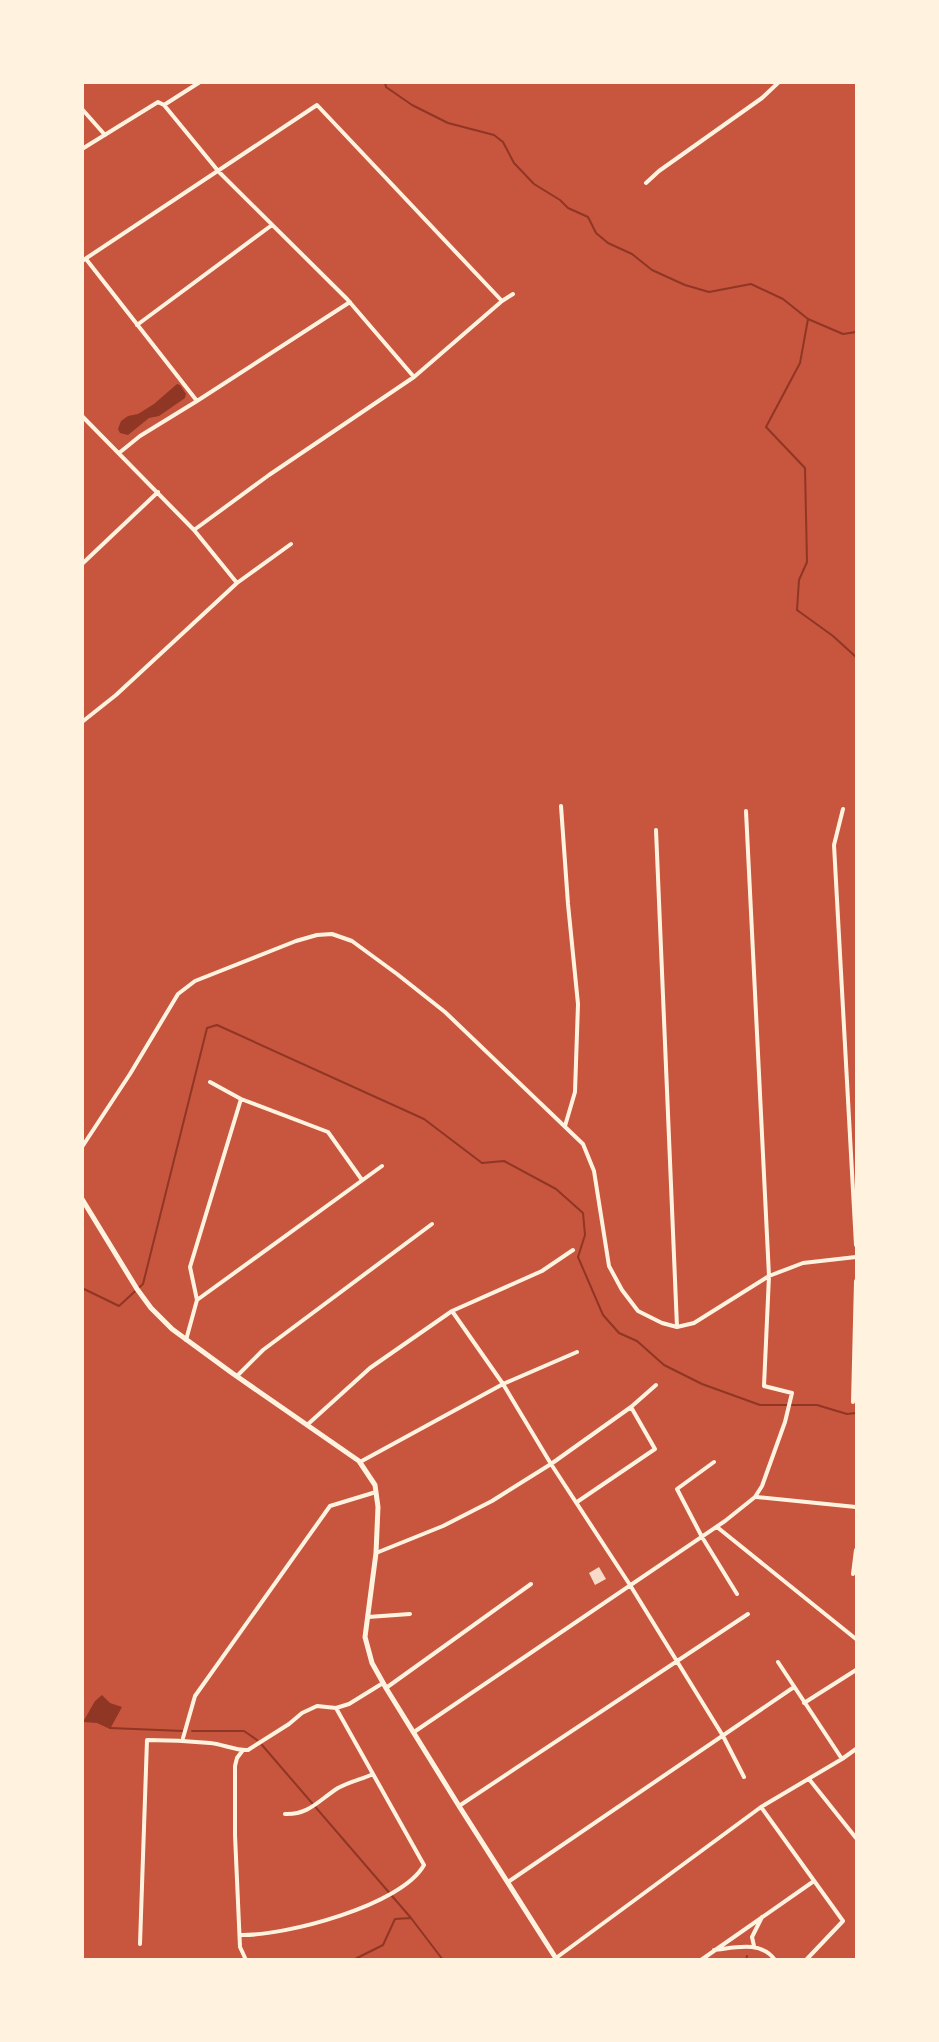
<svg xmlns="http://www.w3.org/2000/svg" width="939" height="2042" viewBox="0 0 939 2042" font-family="Montserrat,sans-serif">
	<rect width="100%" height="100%" fill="#c8553d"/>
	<path fill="#8f3625" d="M177 384 180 385 186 394 185 398 159 416 149 418 128 435 120 433 118 429 121 421 128 416 138 414 154 404Z
		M102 1695 110 1703 122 1707 110 1729 97 1723 83 1722 95 1701Z"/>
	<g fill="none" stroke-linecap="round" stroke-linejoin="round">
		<path stroke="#8f3625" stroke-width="2" d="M385 82 386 87 412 105 448 123 494 135 503 142 514 163 534 184 560 200 568 208 588 217 596 233 608 243 632 254 652 270 685 285 709 292 751 284 783 299 808 319 843 334 856 332
			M808 319 800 363 766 427 805 468 807 562 799 580 797 610 833 636 856 657
			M82 1288 119 1306 143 1284 207 1028 217 1025 424 1119 482 1163 504 1161 556 1189 583 1213 585 1235 578 1257 603 1315 619 1333 637 1341 664 1365 702 1384 760 1405H817L847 1414 856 1413
			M110 1728 183 1731
			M192 1731H244L257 1740
			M262 1745 411 1918 443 1960
			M305 1960H311
			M353 1960 383 1945 395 1919 411 1918
			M746 1960 747 1956"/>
	</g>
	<path fill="#f7dbc8" d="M599 1567 606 1579 595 1585 589 1573Z"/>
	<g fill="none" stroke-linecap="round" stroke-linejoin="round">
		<path stroke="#fff3e0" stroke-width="4" d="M164 105 200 82
			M82 109 105 135
			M82 149 158 102 164 105 219 172 347 299 414 377
			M646 183 659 171 762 98 779 82
			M86 259 197 401 350 302
			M82 261 317 105 502 301
			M137 325 272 225
			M82 416 194 530 237 583
			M119 453 140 436 197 401
			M194 530 269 475 414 377 502 301 513 294
			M82 564 158 492
			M82 722 116 695 237 583 291 544
			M561 806 568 904 578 1004 575 1092 565 1126
			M843 809 834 845 856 1245
			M656 830 677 1327
			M210 1082 241 1099 328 1132 362 1180
			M82 1147 130 1074 178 994 195 981 296 941 317 935 332 934 352 941 397 974 445 1012 583 1144 594 1171 609 1266 622 1290 638 1311 662 1323 677 1327 694 1323 769 1276 803 1263 856 1257
			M197 1300 382 1166
			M452 1311 503 1384 551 1464 630 1585 723 1736 744 1777
			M186 1340 197 1300 190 1267 241 1099
			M237 1376 263 1350 432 1224
			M853 1402 856 1281
			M307 1425 370 1368 452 1311 542 1271 573 1250
			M360 1462 503 1384 577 1352
			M714 1462 677 1489 702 1537 737 1594
			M756 1497 856 1507
			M577 1502 655 1449 631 1407
			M717 1527 856 1639
			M376 1553 443 1526 492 1501 551 1464 631 1407 656 1385
			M853 1574 856 1550
			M368 1617 410 1614
			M778 1662 842 1759
			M386 1688 531 1584
			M804 1703 856 1670
			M414 1732 725 1521 755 1497 762 1486 785 1422 792 1393 764 1386 769 1276 746 811
			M183 1738 195 1696 330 1506 376 1492
			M243 1750 237 1758 235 1766V1835L240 1947 246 1960
			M809 1779 856 1838
			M459 1806 748 1614
			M761 1807 843 1921 806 1960
			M285 1814C309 1815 319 1800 338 1788 349 1782 362 1779 373 1774
			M508 1882 794 1687
			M240 1935C286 1936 402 1905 424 1865L336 1708
			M140 1944 147 1740C168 1740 189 1741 210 1743 222 1744 237 1751 248 1750L289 1724 302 1713 317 1706 336 1708 349 1704 383 1683
			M754 1946 752 1937 762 1917
			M714 1950C734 1948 761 1940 775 1960
			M556 1958 761 1807 842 1759 856 1749
			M701 1960 814 1881"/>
		<path stroke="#fff3e0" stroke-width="5" d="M82 1199 137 1289 151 1308 172 1329 232 1373 359 1461 375 1485 378 1507 376 1553 365 1637 372 1663 386 1688 459 1806 557 1960"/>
	</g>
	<rect width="939" height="2042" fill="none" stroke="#fff3e0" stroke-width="168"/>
</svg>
